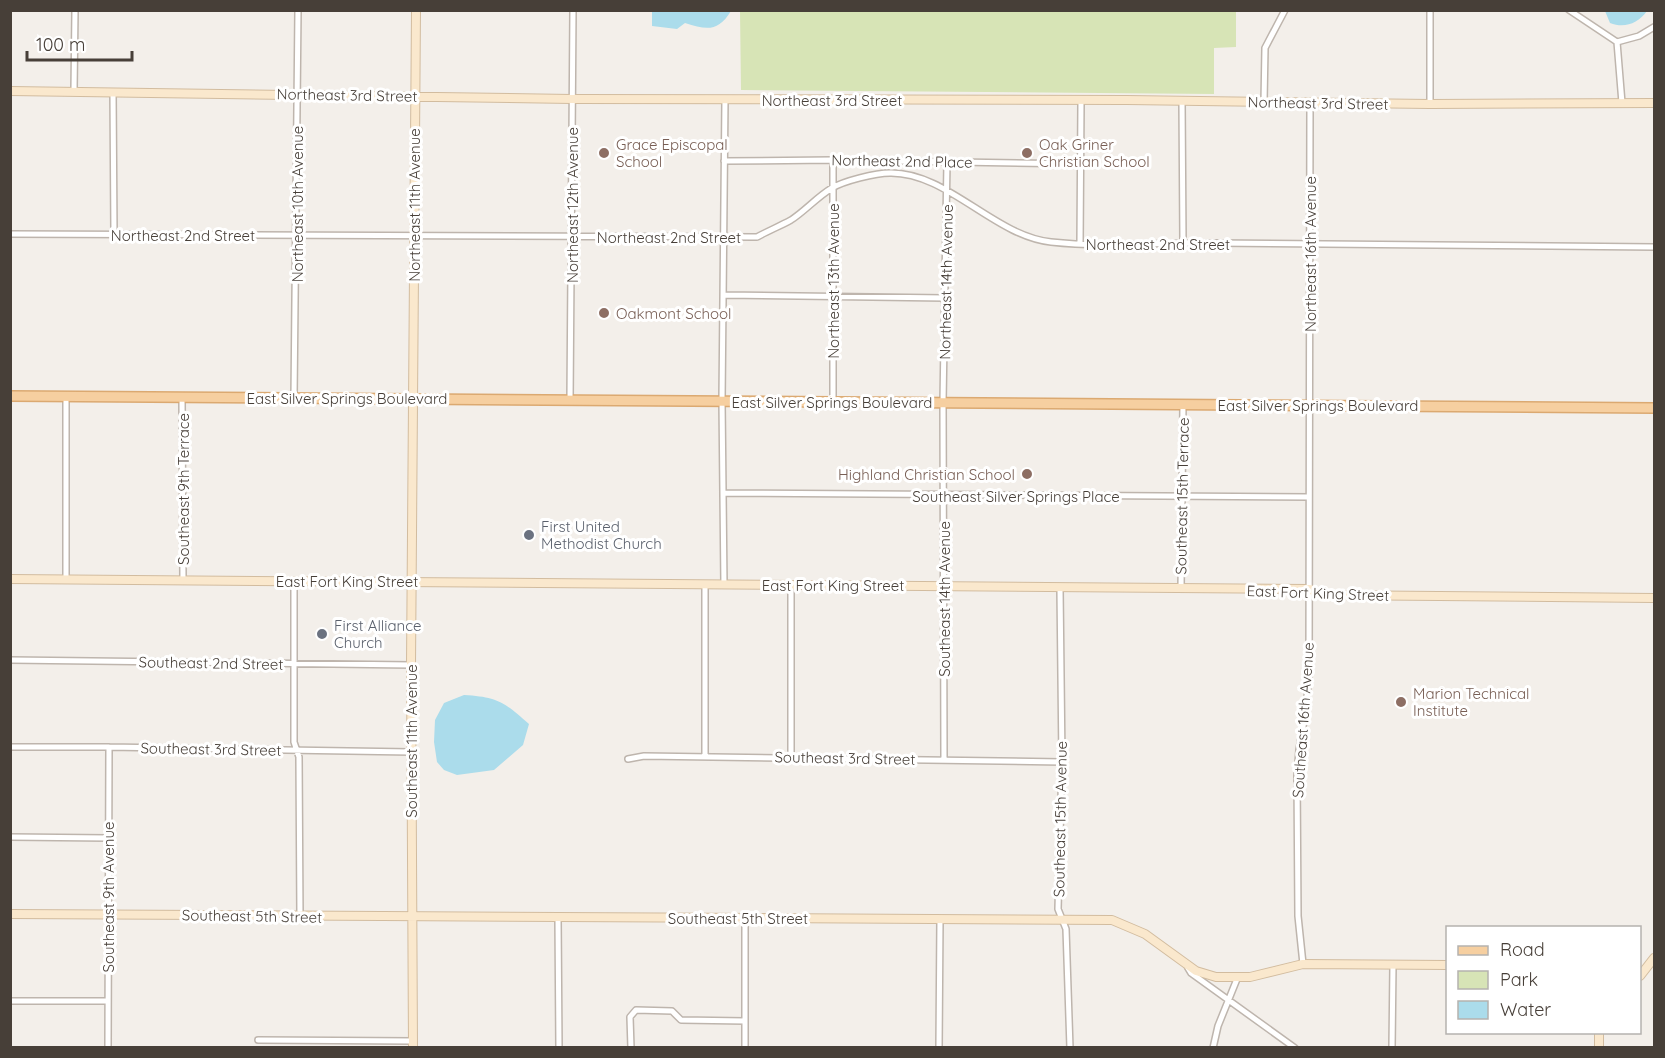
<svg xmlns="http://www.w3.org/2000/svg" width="1665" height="1058" viewBox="0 0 1665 1058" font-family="Quicksand,sans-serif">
	<rect width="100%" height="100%" fill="#f3efea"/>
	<path fill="#d7e4b6" d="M740 11H1236V47L1214 48V94L741 90Z"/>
	<path fill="#abdceb" d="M652 11V10L731 11C718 32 707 30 685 23L677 29 652 26Z
		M1605 11H1647C1638 23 1625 29 1610 23Z
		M464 695C498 697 504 702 529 724L523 745 494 770 457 775 444 770 437 762 434 742 435 720 444 703Z"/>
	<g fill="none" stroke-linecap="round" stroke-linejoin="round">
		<g stroke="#beb5ad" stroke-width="8">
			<path id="street" d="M1430 10V104
				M1569 10 1617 42
				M1617 42 1622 103
				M1617 42 1639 36 1654 27
				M74 91 75 10
				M113 92 114 234
				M1182 101 1183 242
				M1264 102 1265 48 1285 10
				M833 160V402
				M724 161 833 160 1080 164
				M10 234 757 237C768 231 780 226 791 220 805 211 817 197 832 188 844 181 875 173 890 173 947 172 994 236 1051 242 1105 248 1161 242 1215 243 1361 245 1508 245 1654 247
				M1080 244 1081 102
				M724 295 945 298
				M182 398 183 580
				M294 398 298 10
				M570 400 573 10
				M723 493 1309 497
				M66 579V397
				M294 581V742L299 757 300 917
				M724 585 722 401 725 99
				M1060 589 1062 762 1058 909 1066 929 1070 1048
				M1181 589 1183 404
				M10 660 411 665
				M10 747H109L411 752
				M705 756V584
				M791 757V585
				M628 759 644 756 1062 762
				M944 759 943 402 947 162
				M10 837 108 838
				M558 918 559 1048
				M1303 964 1298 916 1297 776 1299 750 1306 709 1309 674 1310 103
				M1188 968 1191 973 1295 1048
				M10 1001H108
				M258 1040 413 1041
				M108 1048 109 747
				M631 1048 630 1017 636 1010 672 1011 681 1020 745 1021
				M745 1048V918
				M939 1048 940 919
				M1213 1048 1218 1026 1237 979
				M1392 1048 1393 965"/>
		</g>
		<g stroke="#d2bc9f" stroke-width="10">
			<path id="secondary" d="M10 91 572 99 1127 100 1430 104 1654 103
				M10 579 1309 589 1322 595 1654 598
				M10 914 1112 920 1145 934 1196 971 1216 977H1250L1303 964 1448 965
				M1640 976 1654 958
				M1599 1032V1048
				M413 1048 411 665 416 10"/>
		</g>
		<g stroke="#dba971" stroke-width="12">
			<path id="primary" d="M10 396 1654 408"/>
		</g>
		<use href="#street" stroke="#fff" stroke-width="5"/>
		<use href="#secondary" stroke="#fae8cd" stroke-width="8"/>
		<use href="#primary" stroke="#f6cfa0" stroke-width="9"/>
	</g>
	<g fill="#8d6e63" stroke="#fff" stroke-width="2">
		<circle cx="604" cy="153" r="6"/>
		<circle cx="1027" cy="153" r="6"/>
		<circle cx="604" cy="313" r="6"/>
		<circle cx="1027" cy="474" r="6"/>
		<circle cx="1401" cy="702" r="6"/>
	</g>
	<g fill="#6b7280" stroke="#fff" stroke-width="2">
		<circle cx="529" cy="535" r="6"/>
		<circle cx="322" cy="634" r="6"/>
	</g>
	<g text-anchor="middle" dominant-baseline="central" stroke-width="6" stroke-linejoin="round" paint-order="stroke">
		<g font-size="15" fill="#473f38" stroke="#fff">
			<text transform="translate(347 95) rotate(1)">Northeast 3rd Street</text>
			<text x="832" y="100">Northeast 3rd Street</text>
			<text transform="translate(1318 103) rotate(1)">Northeast 3rd Street</text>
			<text transform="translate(902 161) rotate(1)">Northeast 2nd Place</text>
			<text transform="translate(297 204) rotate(-90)">Northeast 10th Avenue</text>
			<text transform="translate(414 205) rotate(-90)">Northeast 11th Avenue</text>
			<text transform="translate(572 205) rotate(-90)">Northeast 12th Avenue</text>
			<text x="183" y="235">Northeast 2nd Street</text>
			<text x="669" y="237">Northeast 2nd Street</text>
			<text x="1158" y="244">Northeast 2nd Street</text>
			<text transform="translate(1310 254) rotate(-90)">Northeast 16th Avenue</text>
			<text transform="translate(833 281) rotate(-90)">Northeast 13th Avenue</text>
			<text transform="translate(946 282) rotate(-89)">Northeast 14th Avenue</text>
			<text x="347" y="398">East Silver Springs Boulevard</text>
			<text x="832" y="402">East Silver Springs Boulevard</text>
			<text x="1318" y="405">East Silver Springs Boulevard</text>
			<text transform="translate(183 489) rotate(-90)">Southeast 9th Terrace</text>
			<text x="1016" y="496">Southeast Silver Springs Place</text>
			<text transform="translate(1182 496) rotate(-89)">Southeast 15th Terrace</text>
			<text x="347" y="581">East Fort King Street</text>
			<text x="833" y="585">East Fort King Street</text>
			<text transform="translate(1318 593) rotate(2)">East Fort King Street</text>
			<text transform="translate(944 599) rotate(-90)">Southeast 14th Avenue</text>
			<text transform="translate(211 663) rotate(1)">Southeast 2nd Street</text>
			<text transform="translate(1303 720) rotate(-86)">Southeast 16th Avenue</text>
			<text transform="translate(411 741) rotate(-90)">Southeast 11th Avenue</text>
			<text transform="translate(211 749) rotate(1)">Southeast 3rd Street</text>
			<text transform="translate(845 758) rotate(1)">Southeast 3rd Street</text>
			<text transform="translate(1060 819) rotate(-89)">Southeast 15th Avenue</text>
			<text transform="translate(108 897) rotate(-90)">Southeast 9th Avenue</text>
			<text transform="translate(252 916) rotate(1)">Southeast 5th Street</text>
			<text x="738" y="918">Southeast 5th Street</text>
		</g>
		<g font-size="15" fill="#785e54" stroke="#fff" text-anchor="start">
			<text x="616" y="144">Grace Episcopal<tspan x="616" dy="17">School</tspan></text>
			<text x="1039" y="144">Oak Griner<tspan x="1039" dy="17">Christian School</tspan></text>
			<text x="616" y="313">Oakmont School</text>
			<text x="1015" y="474" text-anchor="end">Highland Christian School</text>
			<text x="1413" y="693">Marion Technical<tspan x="1413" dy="17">Institute</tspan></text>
		</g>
		<g font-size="15" fill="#5b616d" stroke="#fff" text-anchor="start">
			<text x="541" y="526">First United<tspan x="541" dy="17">Methodist Church</tspan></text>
			<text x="334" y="625">First Alliance<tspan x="334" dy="17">Church</tspan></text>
		</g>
	</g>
	<rect width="1665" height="1058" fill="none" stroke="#473f38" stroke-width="24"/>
	<rect x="1446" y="926" width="195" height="108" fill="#ffffff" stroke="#b5b2af" stroke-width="1.5"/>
	<rect x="1458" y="946" width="30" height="9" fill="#f6cfa0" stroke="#b5b2af" stroke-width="1.5"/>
	<text x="1500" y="956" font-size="18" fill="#473f38">Road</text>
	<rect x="1458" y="971" width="30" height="18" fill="#d7e4b6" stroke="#b5b2af" stroke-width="1.5"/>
	<text x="1500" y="986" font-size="18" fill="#473f38">Park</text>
	<rect x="1458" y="1001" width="30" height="18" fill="#abdceb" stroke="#b5b2af" stroke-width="1.5"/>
	<text x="1500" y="1016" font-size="18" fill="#473f38">Water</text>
	<path d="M27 51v9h105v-9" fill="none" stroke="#473f38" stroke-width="3"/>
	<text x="36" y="51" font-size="18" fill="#473f38" stroke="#ffffff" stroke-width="4.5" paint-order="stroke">100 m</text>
</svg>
